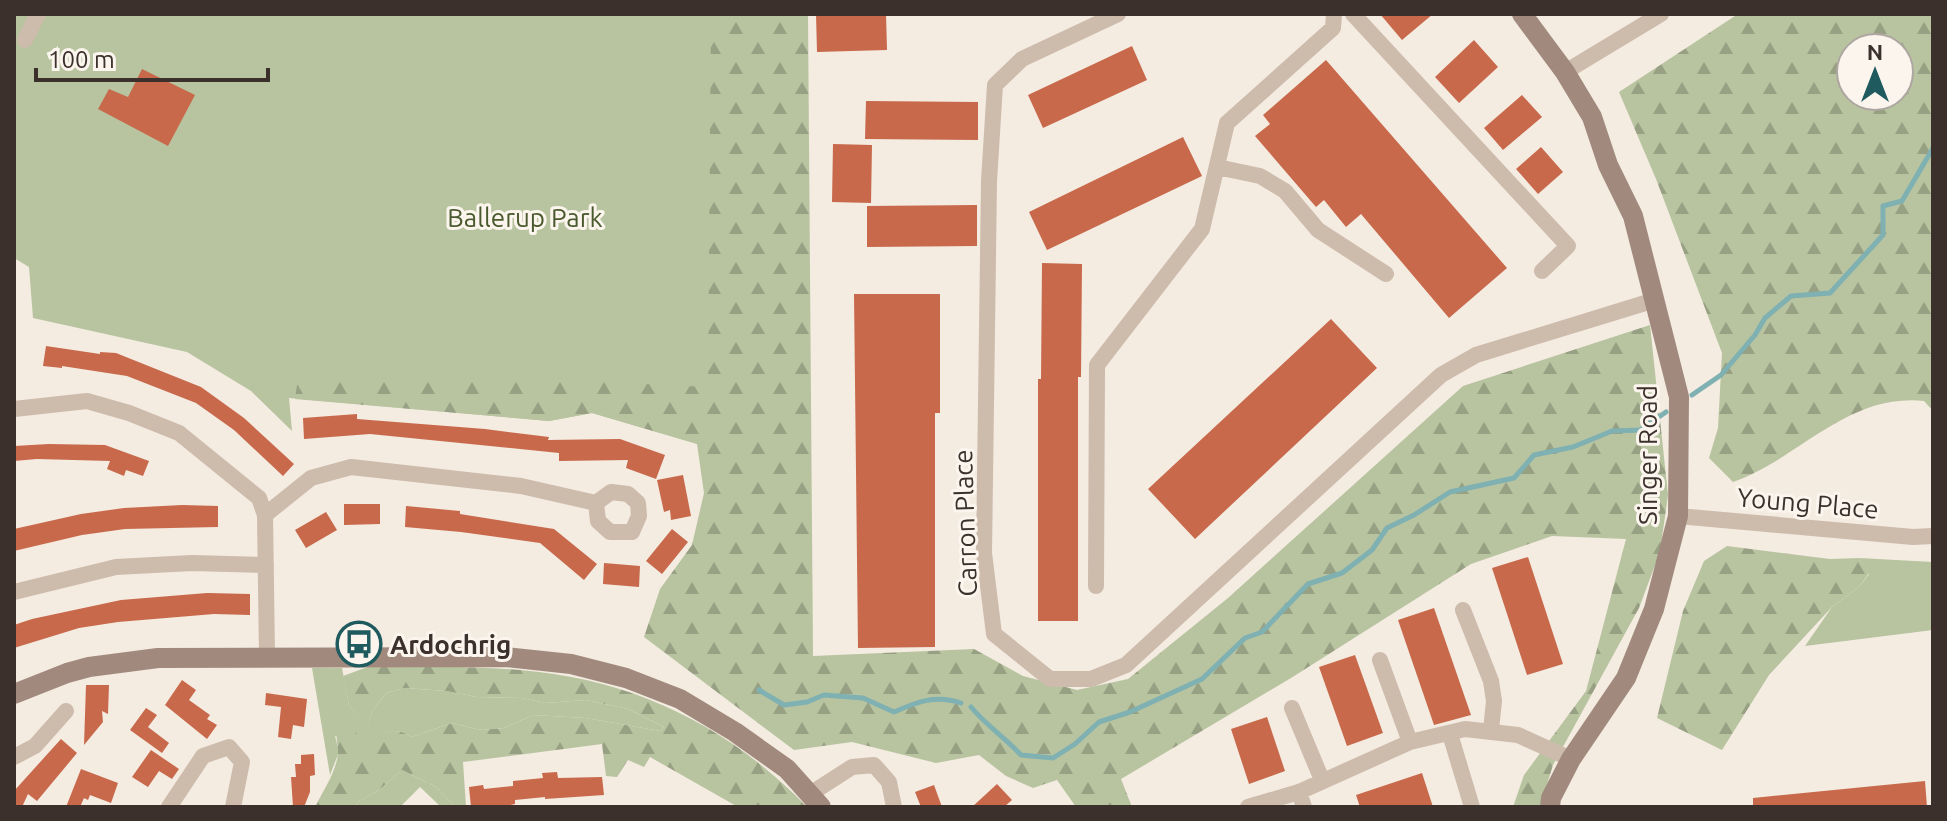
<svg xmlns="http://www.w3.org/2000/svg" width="1947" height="821" viewBox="0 0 1947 821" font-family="Ubuntu,sans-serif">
	<defs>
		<pattern id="forest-firs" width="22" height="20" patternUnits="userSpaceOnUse" patternTransform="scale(2)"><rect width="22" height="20" fill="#b8c4a0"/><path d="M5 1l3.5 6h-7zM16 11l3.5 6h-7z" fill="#97a083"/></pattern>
	</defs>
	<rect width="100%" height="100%" fill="#f4ebe1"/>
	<path fill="#b8c4a0" d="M14 14H808L698 444 592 413 549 421 289 398 292 431 251 391 187 352 33 318 29 267 14 258Z
		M1859 558 1933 562V630L1805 646 1832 607 1860 586 1869 574Z
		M312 668H342L349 705 367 727 372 711 386 693 405 688 446 691 477 697 521 698 546 703 586 700 628 709 664 727 660 731 586 718 533 715 504 728 481 730 452 723 412 737C396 726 376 731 366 748L335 736 339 752 330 775Z
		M402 770 436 787 455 807H441L420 787 400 807H355L359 801 379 790Z"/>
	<path fill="url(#forest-firs)" fill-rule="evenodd" d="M711 14H808L813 656 974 649 1023 676 1077 690 1128 679 1228 598 1463 386 1650 325 1668 495 1660 552 1639 608 1553 765 1540 807H1513L1524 775 1586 691 1626 539 1552 536 1471 564 1291 678 1121 779 1132 807H1076L1057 780 1033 788 1006 776 979 755 936 763 852 742 794 750 644 637 660 589 692 545 704 493 697 444 592 413 549 421 295 399 297 385 428 374 708 387Z
		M1738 14H1933V411L1924 401C1847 393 1799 459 1733 482L1709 458 1718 428 1722 353 1656 179 1619 92ZM1851 48H1899V96H1851Z
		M1727 546 1830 559 1859 558 1869 573 1860 586 1832 607 1769 675 1722 750 1657 718 1683 611 1704 561Z
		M373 665C422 667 471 666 520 670 633 679 729 726 807 807H738L650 757 644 767 628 760 617 777 606 776 602 744 463 762 466 807H455L436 787 402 770 379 790 359 801 355 807H315C323 791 336 772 338 754 339 744 334 739 339 729L354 730 366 747C376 731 395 726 412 737L452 723 481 730 504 728 533 715 586 718 660 731 664 727 628 709 586 700 546 703 521 698 477 697 446 691 405 688 386 693 372 711 367 728 349 705 343 676Z"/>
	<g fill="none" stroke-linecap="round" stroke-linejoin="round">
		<path stroke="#7fb0b2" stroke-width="5" d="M1692 395 1721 375 1755 335 1765 318 1791 296 1830 293 1883 235V206L1902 201 1933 148
			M759 690 784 705 807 702 824 695 863 698 894 712C917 702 936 694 961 703
			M971 707C986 725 1005 738 1021 755L1053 758 1075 744 1099 722 1130 712 1202 679 1245 638 1262 632 1308 584 1342 573 1372 550 1387 528 1414 515 1450 492 1514 478 1534 455 1573 447 1612 431 1640 430 1666 412"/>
	</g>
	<path fill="#c8694b" d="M816 14H886L887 50 817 52Z
		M1380 14H1433L1402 40Z
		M1474 40 1498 67 1459 103 1435 77Z
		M1132 46 1147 80 1043 128 1028 95Z
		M1326 60 1507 268 1449 318 1361 214 1346 227 1324 200 1316 207 1255 136 1270 124 1263 115Z
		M142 69 195 95 168 146 98 109 109 89 128 97Z
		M1522 95 1542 117 1503 150 1484 128Z
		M866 101 978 102V140L865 139Z
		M1183 137 1202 176 1047 250 1029 212Z
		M833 144 872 145 871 203 832 202Z
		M1541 147 1563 172 1538 194 1516 169Z
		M977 205V246L867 247V206Z
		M1042 263 1082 264 1081 377H1078V621H1038V379H1041Z
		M854 294H940V413H935V647L858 648Z
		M1331 319 1377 368 1195 539 1148 489Z
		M46 346 100 354V352L116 353 201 387 244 418 294 464 283 476 234 430 196 403 127 376 62 366V368L43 366Z
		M357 414V419L485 429 549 437 548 440 620 439 665 455 656 479 626 468 628 460 559 461V453L370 434 304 439 303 418Z
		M49 444 105 445 149 461 143 476 126 470 124 476 107 469 110 461 37 459 14 461V446Z
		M683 475 691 516 671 520 670 510 664 512 657 480Z
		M344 504H380V524L344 525Z
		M182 505 218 506V527L125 529 82 535 14 551V529L81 514 124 508Z
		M406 506 460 511V514L554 529 597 564 584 580 540 543 461 532 405 527Z
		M326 512 337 530 306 548 295 530Z
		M672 529 688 542 662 574 646 561Z
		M1528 557 1563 664 1527 675 1492 568Z
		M604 563 640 566 639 587 603 584Z
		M207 593 250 594V615L214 614 118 622 79 628 14 648V625L32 619 121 600Z
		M1434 608 1471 715 1434 725 1398 620Z
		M1355 655 1383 733 1347 746 1319 667Z
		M182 680 196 690 189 700 210 715 207 719 217 725 207 739 165 705Z
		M86 685H109L108 714 102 711 103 722 84 745Z
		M266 693 307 699 304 727 293 725 291 739 278 737 281 707 265 705Z
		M146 708 157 715 148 727 169 743 162 753 130 730Z
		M1267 717 1285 771 1249 784 1231 729Z
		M61 739 77 753 37 801 28 794 22 807H14V791Z
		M151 750 179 769 172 779 159 771 148 787 132 777Z
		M314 754 315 775 310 776V792L304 807H293L291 777H296L295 764H301V755Z
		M81 769 118 783 111 803 90 795 88 800 84 798 80 807H66Z
		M557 772 558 778 602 777 604 795 545 799V797L515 800V804L501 807H471L469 787 483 785 484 789 513 786V781L543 778 542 773Z
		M1422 773 1433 807H1360L1356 795Z
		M1925 781 1927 807H1753V798Z
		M997 784 1012 800 1004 807H972Z
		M934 785 942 807H921L915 792Z"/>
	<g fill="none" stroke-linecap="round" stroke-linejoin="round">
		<path stroke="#cdbbac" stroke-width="16" d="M1118 14 1022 59 995 85 989 181 984 553 994 634 1050 679H1091L1126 665 1441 375 1476 355 1655 300
			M1353 14 1568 246 1542 271
			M25 40 38 14
			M1565 72 1661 14
			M1217 167 1260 176 1285 191 1318 230 1386 274
			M14 409 87 401 129 413 179 433 259 498 265 515 267 656
			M611 492 628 494 638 503 639 516 632 532H610L598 521 596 503Z
			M265 515 311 478 351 467 521 486 596 503
			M1678 516 1913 537 1933 536
			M1096 586 1097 365 1202 229 1227 123 1333 28 1334 14
			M14 592 116 567 192 563 266 565
			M1463 610 1491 681 1494 701 1491 730
			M1380 660 1410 742
			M1292 708 1322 780
			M1450 734 1472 807
			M14 757 35 746 66 711
			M1299 792 1304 807
			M810 794 852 767 874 765 889 782 894 807
			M169 807 203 756 229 747 242 762 233 807
			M1248 807 1299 792 1410 742 1465 729 1518 735 1571 759"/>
		<path stroke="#a18a7d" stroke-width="20" d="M1522 14 1565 72 1592 117 1608 165 1633 216 1679 397 1678 516 1654 609 1626 678 1571 759 1551 798 1550 807
			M14 694 67 673 89 667 158 658 505 657 571 664 626 678 680 699 735 732 787 769 821 807"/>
	</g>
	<defs>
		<g id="bus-ring" transform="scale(2.3)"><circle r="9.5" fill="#fbf5ee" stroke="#1f5a5e" stroke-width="1.5"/><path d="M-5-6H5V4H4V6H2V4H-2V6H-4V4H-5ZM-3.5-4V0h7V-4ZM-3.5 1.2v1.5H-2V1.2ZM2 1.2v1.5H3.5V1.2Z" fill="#1f5a5e"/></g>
	</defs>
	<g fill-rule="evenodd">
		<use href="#bus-ring" x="359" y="644"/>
	</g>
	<g text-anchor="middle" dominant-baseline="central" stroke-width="6" stroke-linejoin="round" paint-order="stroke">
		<g font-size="26" fill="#4a5a2e" stroke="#fbf5ee">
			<text x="525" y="217">Ballerup Park</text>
		</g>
		<g font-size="26" fill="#3b302b" stroke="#fbf5ee">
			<text transform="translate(1647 455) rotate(-90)">Singer Road</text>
			<text transform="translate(1808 503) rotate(5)">Young Place</text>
			<text transform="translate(965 523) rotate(-92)">Carron Place</text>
		</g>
		<g font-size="26" font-weight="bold" fill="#3b302b" stroke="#fbf5ee" text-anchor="start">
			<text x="390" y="644">Ardochrig</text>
		</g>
	</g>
	<rect width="1947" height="821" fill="none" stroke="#3b302b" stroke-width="32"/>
	<g transform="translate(1875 72)"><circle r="38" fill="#fbf5ee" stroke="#aea6a0" stroke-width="2"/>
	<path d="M0-6L14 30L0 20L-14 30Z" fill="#1f5a5e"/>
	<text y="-12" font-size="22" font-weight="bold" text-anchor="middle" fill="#3b302b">N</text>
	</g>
	<path d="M36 68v12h232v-12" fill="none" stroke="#3b302b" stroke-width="4"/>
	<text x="48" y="68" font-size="24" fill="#3b302b" stroke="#fbf5ee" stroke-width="6" paint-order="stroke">100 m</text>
</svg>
